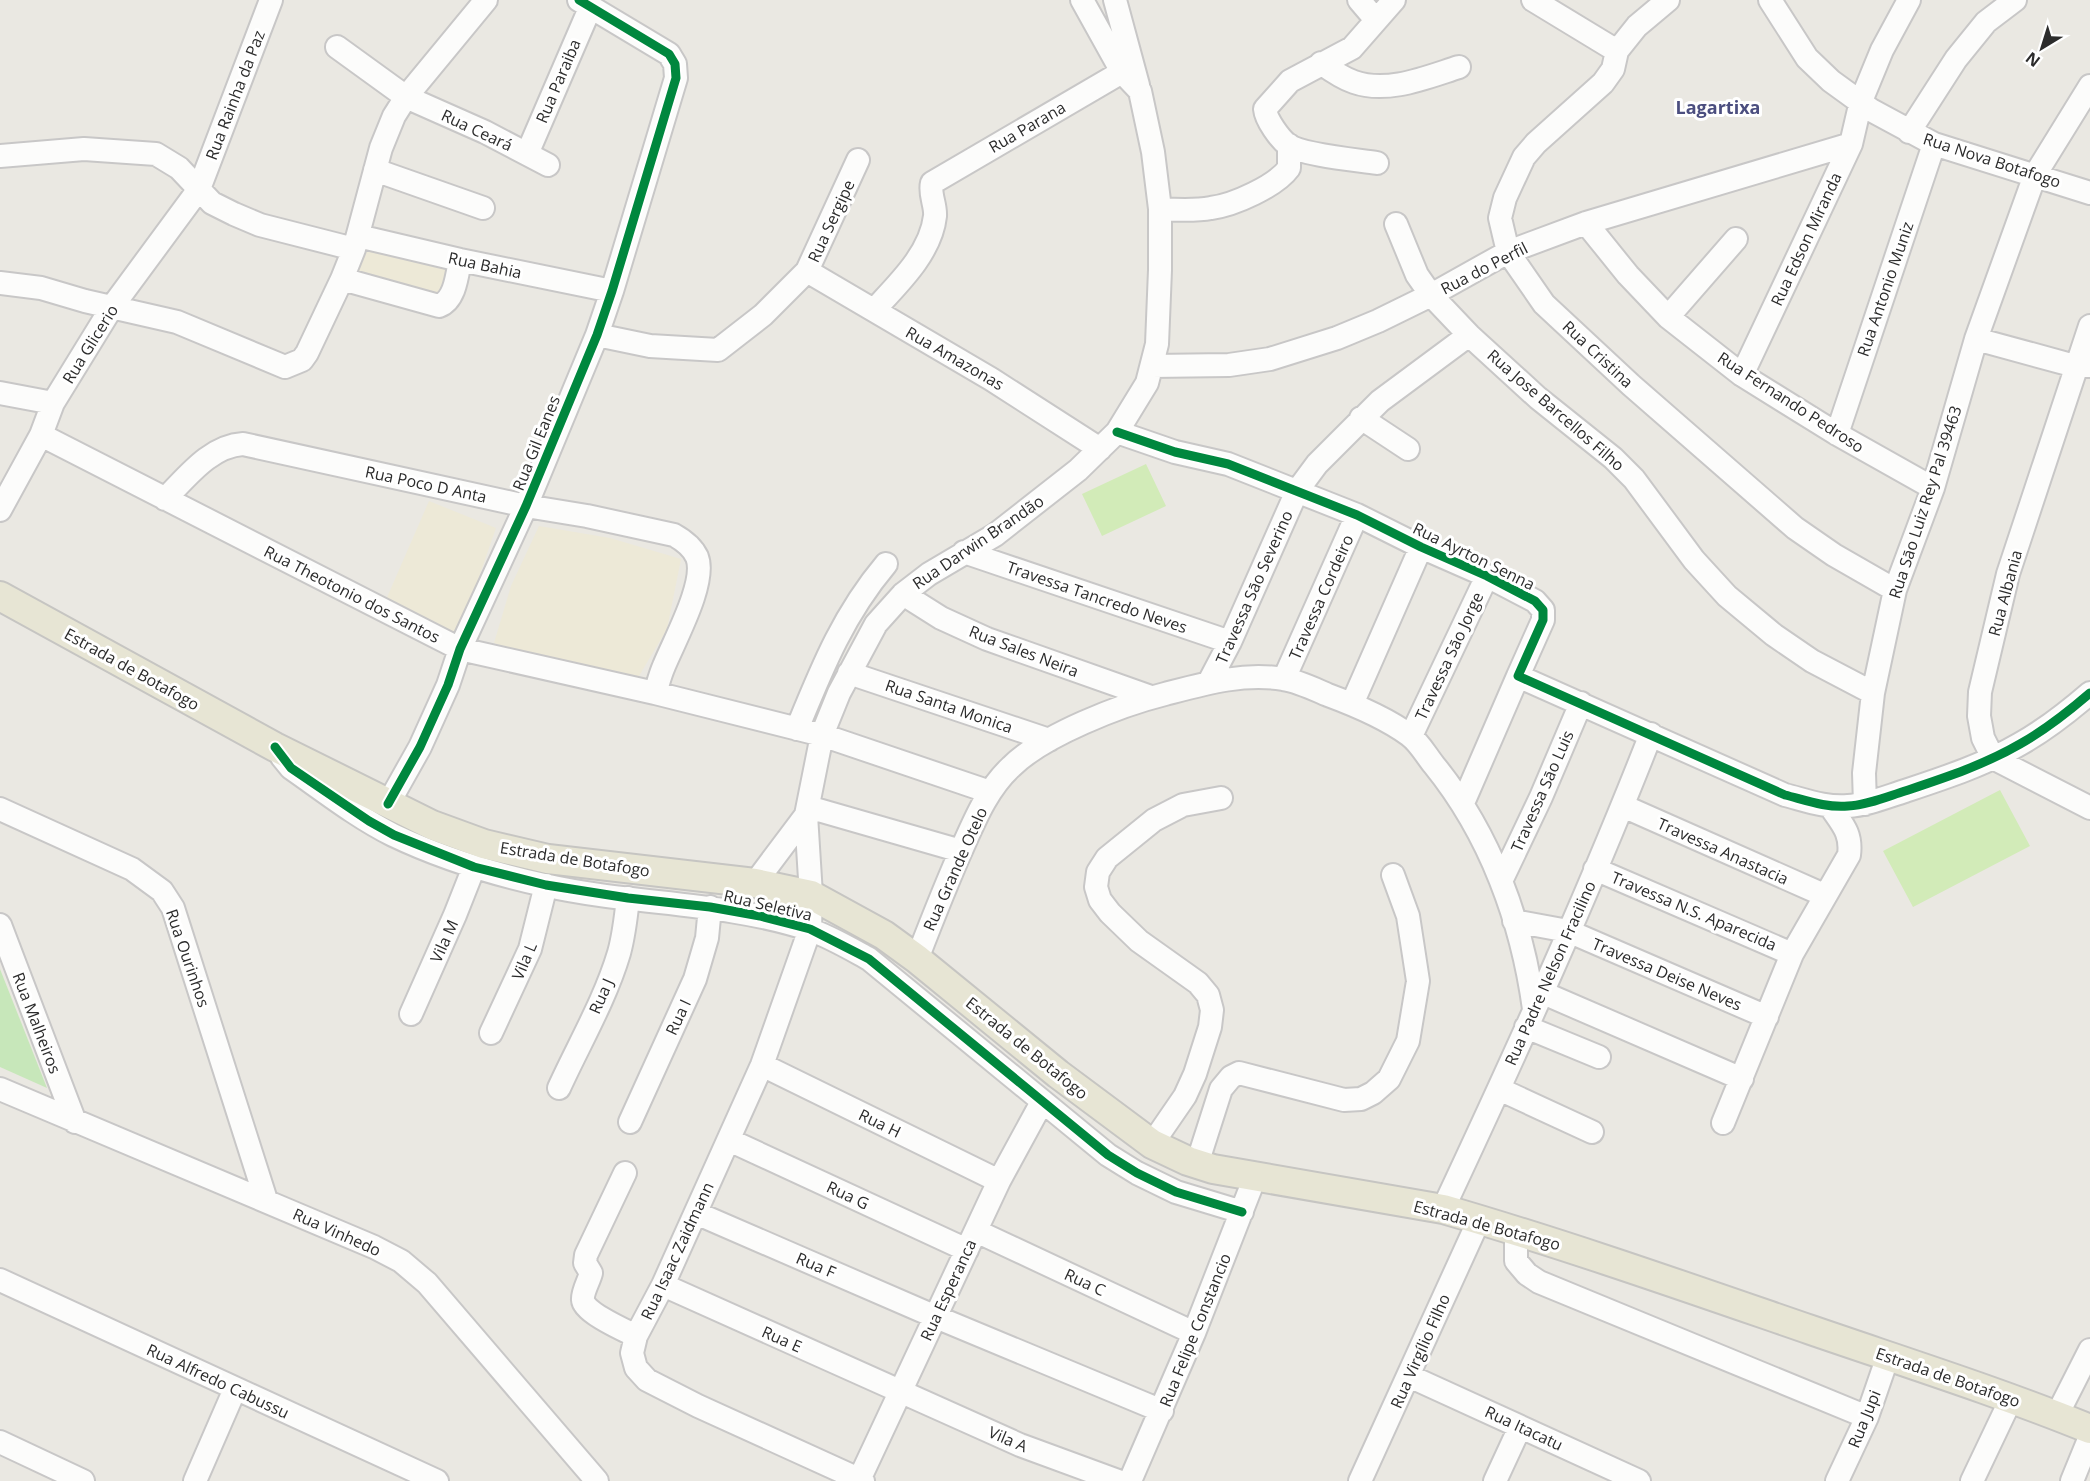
<svg xmlns="http://www.w3.org/2000/svg" width="2090" height="1481" viewBox="0 0 2090 1481" font-family="'Open Sans',sans-serif">
	<rect width="100%" height="100%" fill="#eae8e2"/>
	<path fill="#ede9d7" d="M359 241 454 268 442 302 350 280Z
		M429 501 496 528 457 640 385 602Z
		M539 526 610 538 681 559 667 629 636 681 572 667 494 643 511 586Z"/>
	<path fill="#c7e7ba" d="M0 969 47 1088 0 1067Z"/>
	<path fill="#d2ebb8" d="M1146 464 1166 506 1102 536 1082 494Z
		M2000 790 2030 846 1913 907 1883 851Z"/>
	<g fill="none" stroke-linecap="round" stroke-linejoin="round">
		<g stroke="#c8c7c7" stroke-width="26">
			<path id="minor" d="M1115 0 1138 85
				M1359 0 1376 20
				M1533 0 1617 51
				M1668 0 1637 26 1617 51 1613 69 1603 83 1536 143 1524 157 1505 198 1500 218 1508 252 1544 304 1631 385 1795 528 1834 555 1895 590
				M1770 0 1807 58 1831 81 1871 110 1934 144 2090 193
				M337 47 406 97 485 132 548 165
				M1321 63C1332 71 1342 78 1354 82 1388 94 1427 77 1459 67
				M1909 132 1956 59 1986 22 2015 0
				M527 154 590 8
				M0 156 84 149 156 154 179 168 212 203 234 214 260 225 354 249
				M1377 163C1358 160 1302 155 1288 145 1280 139 1266 120 1265 109L1290 81 1352 48 1394 0
				M375 170 483 208
				M1160 209C1176 210 1195 211 1211 208 1234 205 1276 186 1289 168V145
				M1586 223 1628 275 1668 317 1742 375 1837 434 1933 488
				M1396 224 1417 275 1431 295 1469 335 1538 398 1613 458 1634 479 1694 560 1727 596 1774 635 1812 661 1873 693
				M358 236 460 260 612 291
				M807 271 991 379 1100 449
				M342 279 439 306C455 300 457 276 460 260
				M0 283 41 288 85 301 177 322 285 367 302 360 307 353 342 279 354 249 381 148 394 116 406 97 486 0
				M874 310C898 284 931 253 935 216 936 205 929 194 932 183L1122 72
				M1668 317 1736 239
				M2090 326 2008 574 1980 692 1979 716 1983 738 1993 758 2090 808
				M597 335 650 346 718 350 763 315 807 271 858 160
				M1976 339 2075 366H2090
				M1152 366 1229 365 1270 359 1337 338 1378 321 1431 295 1508 252 1586 223 1851 144
				M1742 375 1851 144 1861 101 1882 50 1909 0
				M0 393 53 403
				M1361 418 1408 449
				M1117 432 1175 452 1228 464 1357 515 1421 547 1487 576 1535 601 1543 610V620L1518 676 1785 795C1805 800 1826 808 1848 806 1867 805 1886 797 1905 791 1944 778 1984 765 2020 744 2045 730 2068 712 2090 693
				M1837 434 1934 144
				M41 435 460 649 655 693 822 735 990 792
				M165 499C187 477 210 446 243 444L526 506 587 516 674 535C683 540 692 546 697 557 707 582 674 641 664 666 660 675 658 684 655 693
				M0 510 41 435 53 403 112 307 199 189 271 0
				M964 552 1230 642
				M903 594 941 618 987 639 1151 697
				M849 673 1049 740
				M1284 679 1357 515
				M1209 682 1230 642 1297 491 1317 464 1380 401 1469 335
				M1352 704 1421 547
				M797 729C822 668 843 615 886 564
				M1411 736 1487 576
				M282 757 291 768C324 791 357 817 393 835 439 857 494 874 544 885 631 905 722 901 808 929 829 936 849 948 869 959L1108 1155 1137 1173 1176 1192 1242 1212
				M1463 803 1518 676
				M388 804 420 747 448 685 460 649 526 506 597 335 612 291 676 78 675 64 669 54 579 0
				M1865 804 1864 773 1873 693 1895 590 1933 488 1976 339 2035 175 2090 86
				M1623 806 1824 895
				M808 807 961 851
				M0 809 132 869 162 891 173 908 266 1200
				M806 815 811 895 810 929 762 1065 663 1285 636 1336 632 1353 636 1368 647 1380 698 1406 863 1481
				M1595 869 1792 954
				M1502 879 1541 797 1581 703
				M755 883 806 815 822 735 839 693 876 624 903 594 929 574 995 535 1078 470 1117 432 1147 383 1157 344 1160 270V209L1153 152 1140 91 1122 72 1082 0
				M1514 921 1568 931 1767 1017
				M0 925 75 1122
				M917 959C932 920 947 882 964 844 976 817 989 787 1011 767 1043 735 1121 705 1165 694 1203 684 1244 672 1283 679 1298 681 1314 689 1328 695 1355 705 1386 718 1409 735 1419 742 1426 755 1434 765 1490 834 1522 921 1534 1009
				M1541 992 1742 1079
				M411 1014 455 915 474 867
				M1526 1027 1599 1057
				M491 1033 530 949 546 885
				M762 1065 999 1181
				M559 1088C579 1044 605 1000 619 953 624 935 626 917 628 898
				M0 1089 374 1247 401 1261 427 1283 597 1481
				M1499 1089 1592 1132
				M630 1122 695 979 707 938 710 907
				M1723 1123 1792 954 1849 855C1852 833 1842 824 1830 806
				M729 1140 967 1250
				M1152 1144 1185 1096 1195 1074 1210 1027 1212 1010 1208 995 1198 983 1139 941 1110 913 1100 900 1096 887 1098 872 1107 858 1154 820 1183 805 1221 798
				M1197 1164 1221 1089 1231 1077 1239 1073 1344 1100 1361 1099 1373 1093 1389 1079 1408 1041 1418 981 1408 916 1393 875
				M625 1173 586 1255 585 1263 591 1273C589 1281 582 1292 583 1300 583 1312 626 1331 636 1336
				M1443 1209C1516 1053 1588 895 1651 734
				M696 1213 936 1317 1162 1411
				M976 1231 1194 1333
				M1516 1231V1261L1527 1274 1539 1282 1867 1417
				M0 1280 437 1481
				M663 1285 1020 1445 1118 1481
				M1409 1376 1639 1481
				M2057 1415 2090 1350
				M0 1442 83 1481
				M859 1480 999 1181 1042 1102
				M195 1481 235 1389
				M1130 1481 1194 1333 1255 1177
				M1360 1481 1479 1220
				M1495 1481 1520 1427
				M1837 1481 1867 1417 1888 1356
				M1972 1481 2011 1399
				M2072 1481 2090 1437"/>
		</g>
		<g stroke="#c6c5c2" stroke-width="32">
			<path id="major" d="M0 596 275 747 432 825 484 844 548 859 755 883 811 895 884 935 917 959 1058 1074 1152 1144 1188 1161 1213 1169 1443 1209C1567 1245 1689 1288 1811 1330 1904 1362 1999 1392 2090 1429"/>
		</g>
		<use href="#minor" stroke="#fcfcfb" stroke-width="22"/>
		<use href="#major" stroke="#e7e5d4" stroke-width="28"/>
		<g stroke="#fff" stroke-width="13">
			<path id="cycleway" d="M1117 432 1175 452 1228 464 1357 515 1421 547 1487 576 1535 601 1543 610V620L1518 676 1785 795C1805 800 1826 808 1848 806 1867 805 1886 797 1905 791 1944 778 1984 765 2020 744 2045 730 2068 712 2090 693
				M275 747 291 768 369 821 394 835 474 867 546 885 628 898 710 907 760 916 810 929 869 959 1108 1155 1137 1173 1176 1192 1242 1212
				M388 804 420 747 448 685 460 649 526 506 597 335 612 291 676 78 675 64 669 54 579 0"/>
		</g>
		<use href="#cycleway" stroke="#00873e" stroke-width="9"/>
	</g>
	<g text-anchor="middle" dominant-baseline="central" stroke-width="6" stroke-linejoin="round" paint-order="stroke">
		<g font-size="16" fill="#2c2c2c" stroke="#fff">
			<text transform="translate(558 81) rotate(-67)">Rua Paraiba</text>
			<text transform="translate(235 95) rotate(-69)">Rua Rainha da Paz</text>
			<text transform="translate(1027 127) rotate(-30)">Rua Parana</text>
			<text transform="translate(477 130) rotate(25)">Rua Ceará</text>
			<text transform="translate(1992 160) rotate(18)">Rua Nova Botafogo</text>
			<text transform="translate(831 221) rotate(-65)">Rua Sergipe</text>
			<text transform="translate(1806 239) rotate(-65)">Rua Edson Miranda</text>
			<text transform="translate(485 265) rotate(12)">Rua Bahia</text>
			<text transform="translate(1484 268) rotate(-27)">Rua do Perfil</text>
			<text transform="translate(1885 289) rotate(-71)">Rua Antonio Muniz</text>
			<text transform="translate(90 344) rotate(-58)">Rua Glicerio</text>
			<text transform="translate(1598 354) rotate(43)">Rua Cristina</text>
			<text transform="translate(955 358) rotate(30)">Rua Amazonas</text>
			<text transform="translate(1791 402) rotate(33)">Rua Fernando Pedroso</text>
			<text transform="translate(1556 410) rotate(41)">Rua Jose Barcellos Filho</text>
			<text transform="translate(536 443) rotate(-68)">Rua Gil Eanes</text>
			<text transform="translate(426 484) rotate(12)">Rua Poco D Anta</text>
			<text transform="translate(1925 502) rotate(-72)">Rua Sāo Luiz Rey Pal 39463</text>
			<text transform="translate(978 542) rotate(-34)">Rua Darwin Brandão</text>
			<text transform="translate(1474 556) rotate(26)">Rua Ayrton Senna</text>
			<text transform="translate(1254 587) rotate(-66)">Travessa Sāo Severino</text>
			<text transform="translate(2005 593) rotate(-75)">Rua Albania</text>
			<text transform="translate(352 594) rotate(27)">Rua Theotonio dos Santos</text>
			<text transform="translate(1097 597) rotate(19)">Travessa Tancredo Neves</text>
			<text transform="translate(1321 597) rotate(-66)">Travessa Cordeiro</text>
			<text transform="translate(1024 651) rotate(21)">Rua Sales Neira</text>
			<text transform="translate(1449 656) rotate(-65)">Travessa Sāo Jorge</text>
			<text transform="translate(132 669) rotate(29)">Estrada de Botafogo</text>
			<text transform="translate(949 706) rotate(19)">Rua Santa Monica</text>
			<text transform="translate(1542 791) rotate(-66)">Travessa Sāo Luis</text>
			<text transform="translate(1723 851) rotate(24)">Travessa Anastacia</text>
			<text transform="translate(575 859) rotate(9)">Estrada de Botafogo</text>
			<text transform="translate(955 869) rotate(-66)">Rua Grande Otelo</text>
			<text transform="translate(768 905) rotate(13)">Rua Seletiva</text>
			<text transform="translate(1694 911) rotate(23)">Travessa N.S. Aparecida</text>
			<text transform="translate(444 941) rotate(-66)">Vila M</text>
			<text transform="translate(188 958) rotate(71)">Rua Ourinhos</text>
			<text transform="translate(524 961) rotate(-67)">Vila L</text>
			<text transform="translate(1550 973) rotate(-66)">Rua Padre Nelson Fracilino</text>
			<text transform="translate(1667 974) rotate(23)">Travessa Deise Neves</text>
			<text transform="translate(601 996) rotate(-66)">Rua J</text>
			<text transform="translate(678 1017) rotate(-65)">Rua I</text>
			<text transform="translate(37 1023) rotate(69)">Rua Malheiros</text>
			<text transform="translate(1027 1048) rotate(39)">Estrada de Botafogo</text>
			<text transform="translate(880 1123) rotate(26)">Rua H</text>
			<text transform="translate(848 1195) rotate(25)">Rua G</text>
			<text transform="translate(1487 1225) rotate(15)">Estrada de Botafogo</text>
			<text transform="translate(337 1232) rotate(24)">Rua Vinhedo</text>
			<text transform="translate(677 1251) rotate(-65)">Rua Isaac Zaidmann</text>
			<text transform="translate(816 1265) rotate(23)">Rua F</text>
			<text transform="translate(1085 1282) rotate(25)">Rua C</text>
			<text transform="translate(948 1290) rotate(-65)">Rua Esperanca</text>
			<text transform="translate(1195 1330) rotate(-68)">Rua Felipe Constancio</text>
			<text transform="translate(782 1339) rotate(24)">Rua E</text>
			<text transform="translate(1420 1351) rotate(-66)">Rua Virgílio Filho</text>
			<text transform="translate(1948 1377) rotate(19)">Estrada de Botafogo</text>
			<text transform="translate(218 1381) rotate(25)">Rua Alfredo Cabussu</text>
			<text transform="translate(1864 1419) rotate(-68)">Rua Jupi</text>
			<text transform="translate(1524 1428) rotate(25)">Rua Itacatu</text>
			<text transform="translate(1008 1439) rotate(23)">Vila A</text>
		</g>
		<g font-size="18" font-weight="bold" fill="#4b4e7f" stroke="#fff">
			<text x="1718" y="107">Lagartixa</text>
		</g>
	</g>
	<g transform="translate(2042 48) rotate(218)" stroke="#ffffff" stroke-width="4.5" paint-order="stroke">
	<path d="M0-4.5L10 22L0 15L-10 22Z" fill="#2c2c2c"/>
	<text y="-9" font-size="16" font-weight="bold" text-anchor="middle" fill="#2c2c2c">N</text>
	</g>
</svg>
